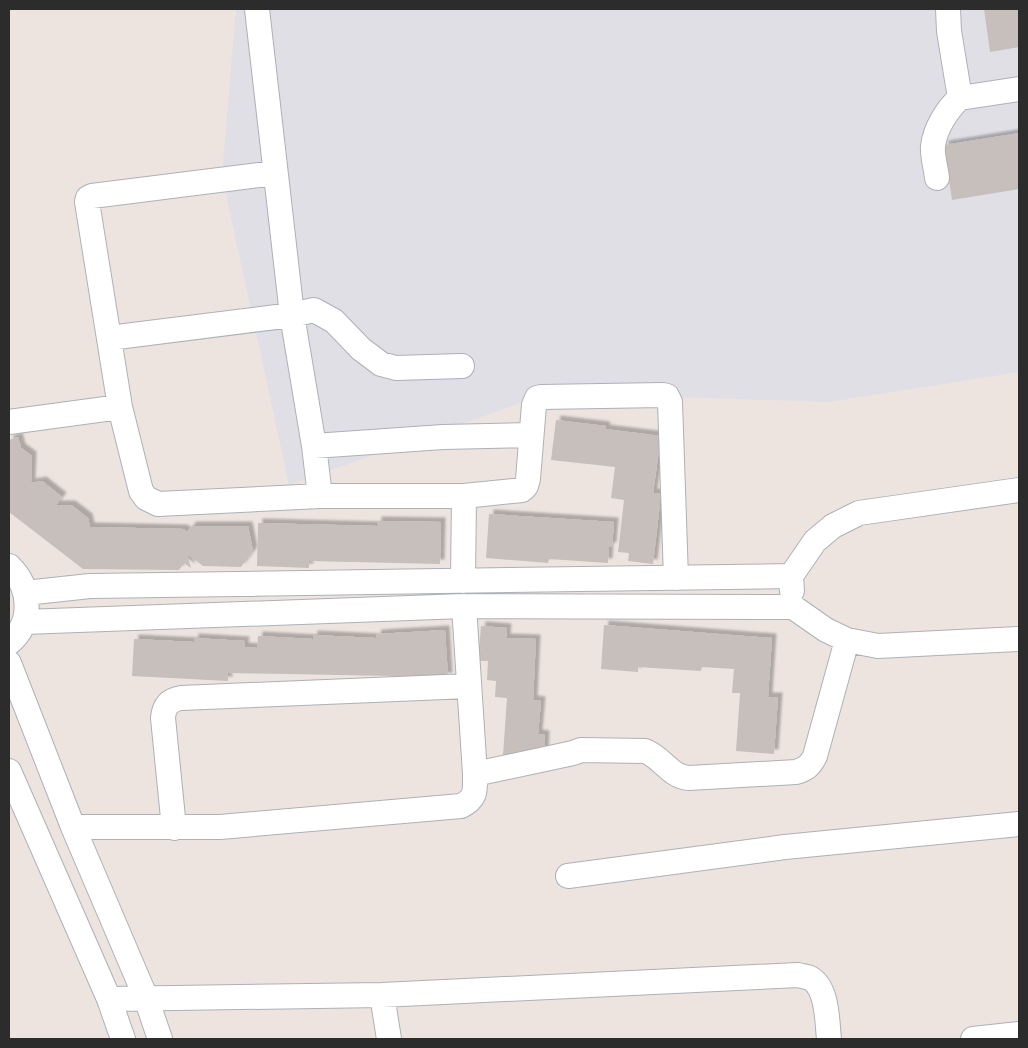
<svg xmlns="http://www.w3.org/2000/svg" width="1028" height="1048" viewBox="0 0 1028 1048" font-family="'Public Sans',sans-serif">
	<defs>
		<filter id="shadow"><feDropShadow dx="4.5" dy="-4.5" stdDeviation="1" flood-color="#0004"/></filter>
	</defs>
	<rect width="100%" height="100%" fill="#ede4df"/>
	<path fill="#e0dfe6" d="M236 9H1019V372L829 402 549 393 289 485 222 176Z"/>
	<path fill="#c6bfbb" filter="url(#shadow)" d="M984 9H1019V47L990 52Z
		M1019 133V189L952 200 944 145Z
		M556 420 606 426 605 429 661 436 653 493 661 494 653 564 628 561 629 553 618 552 624 500 611 498 615 467 551 460Z
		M18 437 21 448 32 456 31 483 42 481 62 497 56 505H71L88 518 90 527 183 529 187 532 192 526H248L253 551 241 567 203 566 187 554 191 568 184 563 179 570 83 569 9 512V440Z
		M489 514 614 522 612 547H609L608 563 549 559 548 563 486 558Z
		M377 521 441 522 440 564 309 561V568L257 566 258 523 377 526Z
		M604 625 772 638 768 697H778L774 754 736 751 740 693H732L734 669 702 667 701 671 638 667V672L601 669Z
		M481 626 507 628 506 638 536 639 533 700 541 701 538 734 545 735 544 758 503 755 507 698 495 697 496 681 487 680 488 661H478Z
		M445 630 448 677 228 673V681L132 676 134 639 194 642V638L245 641 244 647 257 648 258 636 313 639V635L376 638 377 634Z"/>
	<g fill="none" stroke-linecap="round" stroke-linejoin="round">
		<g stroke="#acb1b8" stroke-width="26">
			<path id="minor" d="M257 9 292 315 314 446 320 496
				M960 98 1019 89
				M275 173 92 196 88 198 87 202 120 407 141 491 146 498 158 504 320 496H464L522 490 526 486 528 479 534 405 537 398 541 397 663 395 667 396 670 402 676 578
				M937 178C936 168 932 156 933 146 935 129 947 109 960 98L949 31 948 9
				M109 338 292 315 314 310 334 321 361 349 381 364 396 368 462 366
				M9 422 120 407
				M314 446 443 437 531 435
				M9 566C31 587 34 623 9 643
				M463 581 464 496
				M792 591 791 576 815 541 833 526 859 513 1019 490
				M25 593 90 586 791 576
				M24 622 464 606 793 607 826 630 847 640 878 646 1019 639
				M9 663 73 827 146 998 160 1039
				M9 771 109 999 123 1039
				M475 774 573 753 581 750 645 751C662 757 670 777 689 778L796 772C806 769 810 766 815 756L847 640
				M73 827H220L461 806C477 798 475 790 475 774L464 606
				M174 828 163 718C164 706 169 700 181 698L469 686
				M568 876 785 847 1019 824
				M382 995 389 1039
				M109 999 382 995 798 975C802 976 807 977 810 978 828 988 827 1022 829 1039
				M973 1039 1019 1034"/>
		</g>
		<use href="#minor" stroke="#fff" stroke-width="24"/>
	</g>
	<rect width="1028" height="1048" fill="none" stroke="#2c2c2c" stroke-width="20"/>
</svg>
